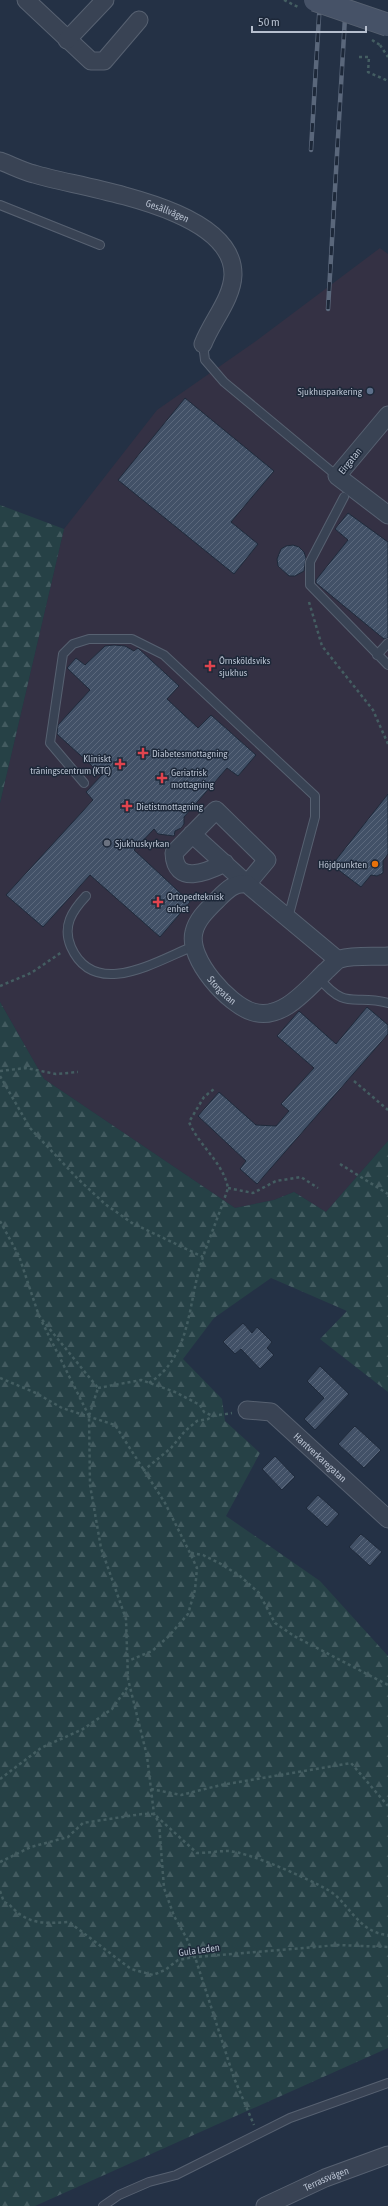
<svg xmlns="http://www.w3.org/2000/svg" width="388" height="2206" viewBox="0 0 388 2206" font-family="'Asap Condensed',sans-serif">
	<defs>
		<pattern id="forest-firs" width="22" height="20" patternUnits="userSpaceOnUse"><rect width="22" height="20" fill="#264146"/><path d="M5 1l3.5 6h-7zM16 11l3.5 6h-7z" fill="#435b60"/></pattern>
		<pattern id="building-hatch" width="6" height="6" patternUnits="userSpaceOnUse"><rect width="6" height="6" fill="#425167"/><path d="M-1 1l2-2M0 6l6-6M5 7l2-2" fill="none" stroke="#5b687c"/></pattern>
	</defs>
	<rect width="100%" height="100%" fill="#243145"/>
	<path fill="#343144" d="M380 248 388 254V1141L326 1212 294 1192 274 1200 235 1208 44 1079 0 1002V803L64 529 157 410 256 341Z"/>
	<path fill="url(#forest-firs)" d="M0 505 64 529 0 803Z
		M0 1002 44 1079 235 1208 274 1200 294 1192 326 1212 388 1141V1392L320 1339 347 1311 271 1278 214 1318 183 1359 222 1399 225 1421 260 1453 226 1516 320 1581 388 1656V2048L35 2206H0Z"/>
	<path fill="url(#building-hatch)" stroke="#1f2a3b" d="M185 398 274 471 231 522 258 544 234 574 118 480Z
		M348 513 388 542V638L384 639 316 583V580L348 540 335 529Z
		M293 545 299 547 304 552 306 558 304 571 295 576H289L278 566 277 559 281 549 286 546Z
		M114 645 125 646 134 651 138 648 179 686 167 699 198 728 211 715 256 755 238 776 227 768 184 817V824L181 828 175 831 174 836 158 834 154 829 134 850 190 902 160 937 90 875 43 927 6 895 93 800 86 792 102 775 57 734 58 725 90 690 67 668 76 658 85 665 105 646Z
		M388 794V854L383 861V873L377 876 371 875 361 887 332 865Z
		M367 1007 388 1025V1034L257 1184 240 1169 246 1161 198 1116 219 1092 256 1125 276 1126 289 1111 281 1104 314 1068 277 1036 299 1011 336 1044Z
		M243 1323 252 1333 257 1327 272 1342 267 1348 274 1355 260 1369 241 1349 235 1354 223 1342Z
		M320 1366 349 1394 315 1430 304 1419 324 1398 307 1381Z
		M355 1426 381 1450 364 1468 338 1444Z
		M275 1456 295 1477 282 1490 262 1469Z
		M318 1495 339 1514 327 1527 306 1508Z
		M361 1534 382 1552 370 1566 349 1547Z"/>
	<g fill="none" stroke-linecap="round" stroke-linejoin="round">
		<g stroke="#576171" stroke-width="10">
			<path id="service" d="M0 205 100 245
				M203 344 205 360 224 382 337 476
				M344 497 310 562V585L388 665
				M377 655 388 643
				M84 783 50 743 63 654 73 644 89 639H132L164 655 315 796V817L288 918
				M86 896C72 911 62 926 71 947 95 1001 158 960 194 946
				M319 978C347 1012 354 993 388 1003
				M103 2206 119 2195 149 2182 176 2175 290 2118 388 2083"/>
		</g>
		<g stroke="#576171" stroke-width="19">
			<g id="minor">
				<path d="M26 0 91 61H104L139 20"/>
				<path d="M67 40 105 0"/>
				<path id="s1" d="M0 161C11 165 22 171 34 174 83 189 234 206 233 275 232 299 212 321 203 344"/>
				<path d="M388 415 337 476 388 515"/>
				<path d="M192 834 247 884 267 860 216 810 174 853C175 886 207 872 225 863"/>
				<path id="s2" d="M338 960 247 884C234 882 226 891 217 900 208 909 197 919 194 932 187 959 229 1005 253 1012 282 1021 307 989 326 971 330 968 335 961 340 959 354 955 373 957 388 956"/>
				<path id="s3" d="M247 1410 271 1412 388 1519"/>
				<path id="s4" d="M265 2206 325 2178 388 2155"/>
			</g>
		</g>
		<path stroke="#445e62" stroke-width="2.5" stroke-dasharray="3 3" stroke-linecap="butt" d="M380 45 388 57
			M359 57H369L368 72 388 81
			M309 602 322 646 373 710 388 744
			M0 986 31 973 62 952
			M0 1071 26 1068 56 1074 78 1072
			M0 1076 30 1128 77 1178 105 1204 132 1223 203 1257
			M354 1081 388 1110
			M340 1164 388 1194
			M228 1188 253 1193 276 1181 301 1177 318 1188
			M0 1221 19 1256 39 1316 98 1388 89 1416 90 1485 101 1548 126 1619 128 1679 147 1756 154 1814 159 1823 164 1888 174 1916 186 1937 195 1957 234 2078 254 2125
			M42 1322 89 1416
			M0 1378 36 1393 62 1408 115 1425 165 1503 190 1553 197 1568 195 1590 188 1614 168 1637 152 1651 128 1661
			M149 1383C191 1357 188 1304 201 1263 209 1238 220 1213 228 1188 223 1162 199 1146 189 1122L204 1097 214 1089
			M98 1388 141 1380 175 1392 200 1405 204 1412 213 1416 232 1413
			M143 1471 171 1448 185 1431 197 1421 208 1419 213 1416
			M191 1553 203 1555 221 1564 240 1576 259 1593 275 1623 294 1636 388 1685
			M0 1779 41 1748 83 1729 112 1709 129 1685
			M151 1789 181 1795 221 1785 351 1763 388 1806
			M0 1862 31 1847 68 1837 83 1823 142 1814H154L197 1853C208 1853 218 1851 228 1851 249 1852 309 1879 328 1890 348 1901 358 1933 388 1935
			M0 1891 4 1902C12 1905 14 1911 21 1915 36 1925 51 1923 69 1922L131 1969 153 1975 165 1970 178 1960 195 1957 338 1945 388 1947"/>
		<use href="#service" stroke="#394354" stroke-width="8"/>
		<use href="#minor" stroke="#394354" stroke-width="17"/>
		<g stroke="#5a677b" stroke-width="4.5">
			<path id="rail" d="M311 150 320 0
				M328 309 346 0"/>
		</g>
		<use href="#rail" stroke="#1d2839" stroke-width="3" stroke-dasharray="9" stroke-linecap="butt"/>
		<g stroke="#576171" stroke-width="24" stroke-linecap="butt">
			<path id="secondary-bridge" d="M315 0 388 25"/>
		</g>
		<path stroke="#445e62" stroke-width="2.5" stroke-dasharray="3 3" stroke-linecap="butt" d="M284 0 298 7
			M372 40 380 45"/>
		<use href="#secondary-bridge" stroke="#465267" stroke-width="22"/>
	</g>
	<circle fill="#5c6f8a" stroke="#1d2839" stroke-width="1.5" cx="370" cy="391" r="4"/>
	<g fill="#e0444e" stroke="#1d2839" stroke-width="1.5">
		<path d="M208 660h4v4h4v4h-4v4h-4v-4h-4v-4h4z"/>
		<path d="M141 747h4v4h4v4h-4v4h-4v-4h-4v-4h4z"/>
		<path d="M118 758h4v4h4v4h-4v4h-4v-4h-4v-4h4z"/>
		<path d="M160 772h4v4h4v4h-4v4h-4v-4h-4v-4h4z"/>
		<path d="M125 800h4v4h4v4h-4v4h-4v-4h-4v-4h4z"/>
		<path d="M156 896h4v4h4v4h-4v4h-4v-4h-4v-4h4z"/>
	</g>
	<circle fill="#6b7280" stroke="#1d2839" stroke-width="1.5" cx="107" cy="843" r="4"/>
	<circle fill="#e8710a" stroke="#1d2839" stroke-width="1.5" cx="375" cy="864" r="4"/>
	<g text-anchor="middle" dominant-baseline="central" stroke-width="3" stroke-linejoin="round" paint-order="stroke">
		<g font-size="10" fill="#b6bfce" stroke="#1d2839">
			<text stroke="none"><textPath href="#s1" startOffset="175">Gesällvägen</textPath></text>
			<text transform="translate(350 461) rotate(-51)">Eirgatan</text>
			<text stroke="none"><textPath href="#s2" startOffset="261">Storgatan</textPath></text>
			<text stroke="none"><textPath href="#s3" startOffset="91">Hantverkaregatan</textPath></text>
			<text transform="translate(199 1950) rotate(-8)">Gula Leden</text>
			<text stroke="none"><textPath href="#s4" startOffset="67">Terrassvägen</textPath></text>
		</g>
		<g font-size="10" fill="#b6bfce" stroke="#1d2839" text-anchor="start">
			<text x="362" y="391" text-anchor="end">Sjukhusparkering</text>
			<text x="219" y="660">Örnsköldsviks<tspan x="219" dy="12">sjukhus</tspan></text>
			<text x="152" y="753">Diabetesmottagning</text>
			<text x="111" y="758" text-anchor="end">Kliniskt<tspan x="111" dy="12">träningscentrum (KTC)</tspan></text>
			<text x="171" y="772">Geriatrisk<tspan x="171" dy="12">mottagning</tspan></text>
			<text x="136" y="806">Dietistmottagning</text>
			<text x="115" y="843">Sjukhuskyrkan</text>
			<text x="367" y="864" text-anchor="end">Höjdpunkten</text>
			<text x="167" y="896">Ortopedteknisk<tspan x="167" dy="12">enhet</tspan></text>
		</g>
	</g>
	<path d="M252 26v6h114v-6" fill="none" stroke="#b6bfce" stroke-width="2"/>
	<text x="258" y="26" font-size="12" fill="#b6bfce" stroke="#1d2839" stroke-width="3" paint-order="stroke">50 m</text>
</svg>
